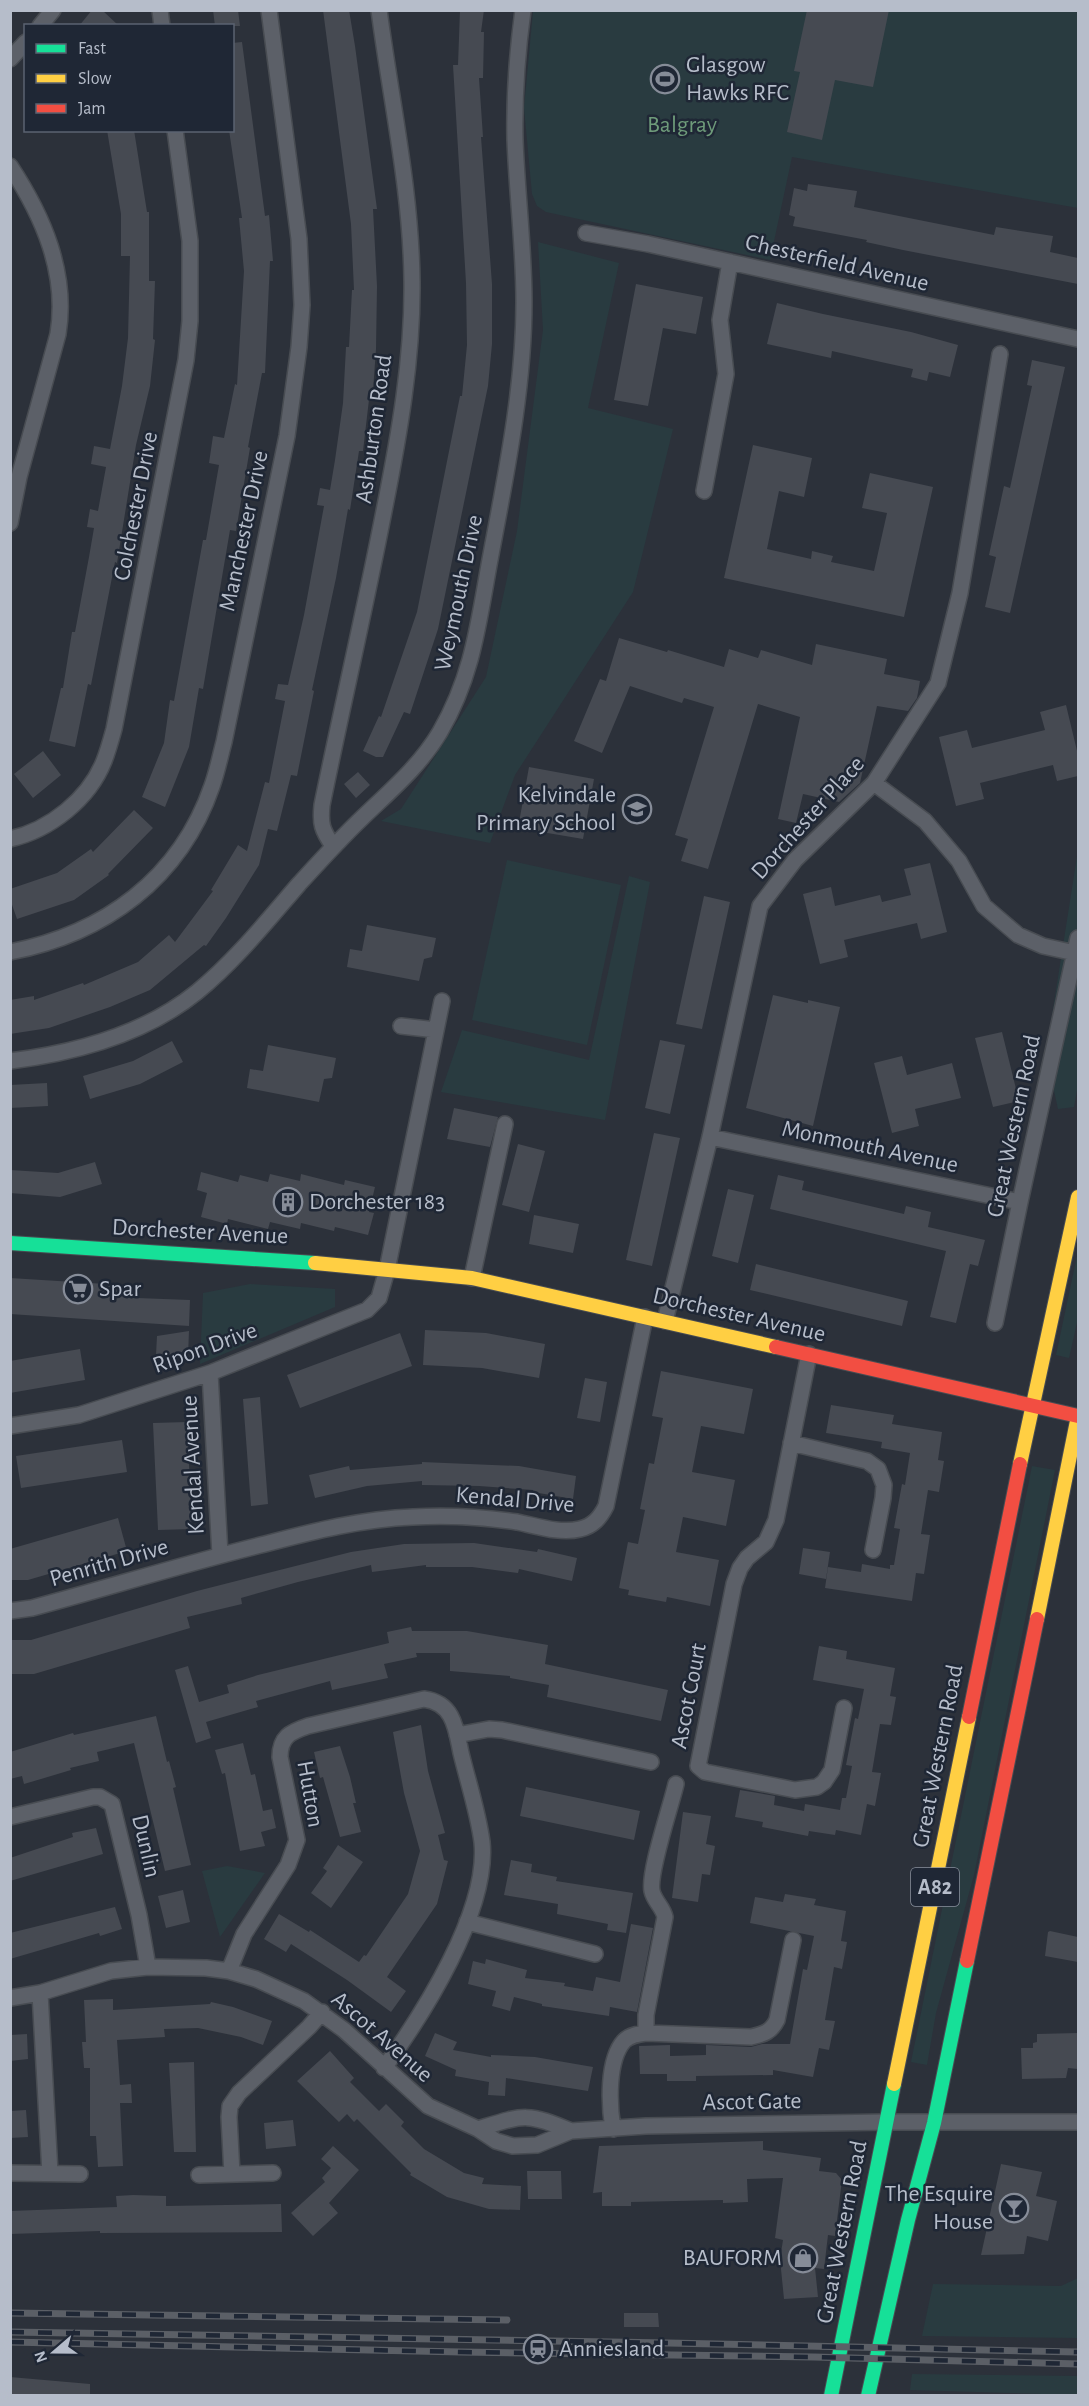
<svg xmlns="http://www.w3.org/2000/svg" width="1089" height="2406" viewBox="0 0 1089 2406" font-family="'Alegreya Sans',sans-serif">
	<rect width="100%" height="100%" fill="#2c313a"/>
	<path fill="#293b40" d="M533 11H1078V208L792 157 770 260 546 212 537 206 532 194 524 108Z
		M538 242 619 263 588 408 673 429 633 592 515 775 490 843 381 821 401 809 486 677 517 531 543 330Z
		M1078 850V1085L1074 1107 1058 1109 1046 1054Z
		M507 860 621 885 587 1045 472 1020Z
		M629 876 650 882 605 1120 441 1092 462 1030 589 1060Z
		M1078 1251V1318L1069 1358 1056 1355Z
		M250 1284 335 1289V1307L200 1364 203 1293Z
		M1032 1466 1055 1470 974 1875 936 2013 927 2065 911 2062Z
		M227 1866 265 1873 220 1937 202 1871Z
		M1078 2278V2338L922 2336 933 2284 1061 2286Z
		M912 2374 1078 2376V2395L910 2390Z"/>
	<path fill="#464a52" d="M92 10H102L119 26H79Z
		M213 10H238L240 26H215Z
		M323 10H349L355 46 377 209H373L377 286 376 349 373 391H370L363 451H359L350 510 348 509 336 578 312 690 314 691 297 776 291 775 277 831 268 829 259 865 226 918 206 946 204 945 150 990 110 1007 49 1028 10 1034V1000L34 996V1000L83 983 84 985 138 962 169 935 175 942 213 891 211 890 238 845 247 851 265 782 269 783 285 701 275 699 278 684 288 685 304 615 324 506 317 505 320 488 330 490 335 460 343 403 346 347H349L352 290H354L351 224Z
		M460 10H484L481 32H484L483 78H479L483 137H481L492 284V344L488 386 438 629 410 714 404 712 383 757H376L363 751 379 716 381 717 417 612 460 396H462L467 345 466 283 453 65H458Z
		M807 10H889L873 87 835 80 822 140 787 132 800 72 794 71Z
		M242 42 265 216 269 215 273 261H270L265 373H262L248 447 250 448 236 531 230 530 203 689 199 688 189 747 165 807 142 797 164 743 170 700 174 701 203 540H206L219 465 209 463 213 436 224 438 235 384 237 385 244 271 239 218H242L229 130H232V43Z
		M107 130H134L147 212H149V281H155L153 339 155 340 150 386 136 445 117 563 115 562 91 685 88 684 75 747 49 741 61 688H63L72 632H75L89 557 94 528 87 527 90 509 98 511 106 467 91 464 94 446 110 449 122 386 128 338 130 256H121V214Z
		M808 184 857 191 854 207 994 235 996 227 1053 236 1050 252 1078 258V284L903 250 866 242 867 240 793 226 795 217 789 215 794 188 807 191Z
		M636 284 703 297 696 334 663 328 648 406 614 400Z
		M777 303 823 314 911 332 958 345 950 377 929 372 927 381 911 377 913 369 881 362 832 351 831 358 767 344Z
		M1032 360 1065 367 1010 613 985 607 996 557 989 555 1004 486 1010 488 1032 386 1027 385Z
		M753 445 812 458 804 497 779 491 767 549 811 559 812 551 833 556 831 562 874 571 887 513 862 508 870 473 933 487 904 617 724 578Z
		M619 638 667 652 668 650 724 667 729 649 758 658 761 650 812 665 816 644 887 659 884 674 920 681 917 698 908 711 877 706 860 783 839 802 803 794 796 823 778 819 800 717 758 704 708 869 681 861 688 839 675 835 714 707 684 698 682 703 630 686 602 753 574 741 600 679 606 681Z
		M1066 705 1078 755V776L1057 781 1053 765 980 783 984 799 956 806 939 737 967 730 972 748 1045 730 1040 712Z
		M43 751 61 775 33 798 14 774Z
		M529 767 594 779 583 839 518 828Z
		M358 772 370 785 356 798 344 784Z
		M134 810 153 828 108 874 109 875 74 900 17 919 10 899V889L57 873 91 849 93 852Z
		M930 863 947 932 921 939 917 923 844 940 848 957 820 964 803 894 831 887 835 906 880 895 882 902 911 895 904 869Z
		M704 896 730 902 702 1029 676 1024Z
		M367 925 436 938 432 957 424 959 419 981 347 967 350 949 362 951Z
		M773 995 808 1003V1000L840 1007 813 1126 746 1108Z
		M1002 1032 1019 1101 993 1107 975 1038Z
		M660 1040 685 1045 670 1114 645 1108Z
		M172 1041 183 1062 140 1084 90 1099 83 1076 133 1061Z
		M268 1045 336 1058 332 1078 324 1079 319 1102 247 1088 250 1069 263 1071Z
		M902 1056 907 1075 952 1063 961 1098 915 1109 919 1126 892 1133 874 1063Z
		M47 1083 48 1106 10 1108V1085Z
		M454 1108 498 1117 490 1147 447 1139Z
		M654 1133 680 1138 652 1266 626 1260Z
		M518 1144 545 1151 529 1212 502 1205Z
		M95 1162 102 1184 60 1197 10 1193V1170L58 1173Z
		M201 1172 238 1182 240 1175 268 1182 270 1174 300 1181 301 1174 344 1185 345 1180 375 1187 369 1212 374 1213 368 1235 335 1227 334 1231 301 1223 300 1229 270 1222 268 1229 228 1219 227 1224 201 1217 207 1193 197 1190Z
		M778 1175 804 1181 802 1190 904 1214 906 1206 931 1212 928 1227 985 1240 978 1266 970 1264 956 1323 930 1317 946 1251 770 1209Z
		M728 1189 754 1195 738 1263 712 1256Z
		M534 1215 579 1224 573 1253 529 1244Z
		M756 1264 908 1301 902 1326 750 1290Z
		M10 1278 138 1286 137 1298 190 1300 189 1326 10 1314Z
		M425 1330 486 1333 545 1344 539 1378 482 1368 423 1365Z
		M189 1331 188 1356 156 1355 157 1336Z
		M400 1333 412 1366 300 1408 287 1375Z
		M80 1349 85 1380 10 1393V1361Z
		M661 1371 753 1389 744 1434 701 1426 692 1472 735 1480 726 1526 683 1517 676 1552 719 1560 710 1606 667 1597 666 1602 628 1595 629 1590 619 1588 628 1542 638 1544 645 1510 640 1509 649 1463 654 1464 663 1418 652 1416Z
		M585 1378 607 1382 600 1422 577 1418Z
		M260 1397 268 1504 251 1506 243 1399Z
		M831 1405 894 1415 892 1424 942 1432 938 1460 944 1461 939 1492 928 1490 921 1534 930 1535 924 1574 916 1573 912 1601 825 1588 828 1567 861 1572 862 1564 890 1569V1565H894L900 1529 894 1528 902 1484 905 1485 910 1453 881 1448 882 1442 826 1433Z
		M187 1422 192 1529 158 1530 153 1423Z
		M122 1440 127 1472 21 1488 16 1456Z
		M422 1462 519 1466 576 1476 573 1499 533 1492V1490L479 1486 422 1485V1481L367 1486 315 1498 309 1475 349 1466 350 1470 422 1464Z
		M118 1518 127 1551 28 1580H10V1549Z
		M474 1543 537 1552 538 1549 577 1558 572 1581 519 1569 518 1573 472 1567H426V1565L372 1572 371 1565 298 1582 241 1598 242 1604 187 1617 190 1628 34 1674H10V1640H31L197 1591 351 1552 404 1544Z
		M803 1548 830 1552 826 1579 799 1574Z
		M411 1627 412 1631H467L548 1645 545 1664 668 1690 661 1721 547 1697 549 1685 510 1678V1676L450 1671V1653H416L417 1657 384 1664 388 1678 332 1690 330 1681 256 1701 258 1707 206 1722 211 1738 196 1743 175 1670 188 1666 199 1702 229 1693 227 1685 258 1675 389 1643 387 1632Z
		M819 1646 847 1651 846 1659 895 1668 890 1696 896 1697 891 1725 880 1724 872 1772 881 1773 875 1806 867 1804 861 1835 836 1830 835 1835 809 1831 808 1836 762 1827 763 1822 735 1817 740 1790 775 1796 774 1805 804 1811 805 1804 840 1810 842 1798H846L852 1766 846 1765 855 1718 858 1719 864 1689 813 1680Z
		M156 1716 167 1762 169 1761 176 1787 173 1788 191 1865 165 1871 134 1743 97 1752 99 1761 70 1768 71 1770 41 1779 24 1784 22 1776 10 1779V1752L73 1733 74 1735Z
		M421 1725 428 1771 445 1833 438 1835 444 1860 448 1861 437 1904 387 1977 406 1991 391 2012 347 1980 291 1944 286 1952 264 1939 279 1914 309 1932 310 1930 359 1962 364 1955 366 1956 408 1894 420 1851 404 1793 393 1732Z
		M243 1743 251 1775 255 1774 263 1811 272 1809 276 1828 261 1832 265 1846 240 1851 225 1773 222 1774 215 1750Z
		M340 1746 350 1777 356 1803H353L361 1832 340 1837 323 1777 320 1778 314 1752Z
		M526 1787 640 1811 634 1840 520 1816Z
		M683 1812 711 1816 706 1844 715 1846 710 1875 702 1874 698 1902 672 1898Z
		M96 1828 103 1854 10 1881V1858L73 1837 72 1833Z
		M338 1845 363 1862 331 1908 311 1893 327 1871 323 1868Z
		M511 1860 532 1864 531 1872 557 1877 556 1881 633 1893 626 1933 607 1930 608 1924 557 1914 558 1904 504 1895Z
		M183 1890 190 1922 166 1928 158 1896Z
		M785 1894 816 1899 814 1905 846 1911 841 1941 847 1942 842 1969 834 1967 825 2020 835 2021 829 2050 819 2048 813 2077 773 2070V2075L696 2076V2081H667V2074H640L639 2046 670 2045V2056L706 2055V2045L751 2047 762 2044H790L803 1969 807 1970 814 1936 750 1923 755 1897 783 1902Z
		M115 1907 122 1929 100 1936 99 1933 10 1959V1933Z
		M631 1924 653 1928 637 2012 610 2007 609 2016 542 2006V2004L514 1997 510 2011 492 2006 496 1991 468 1984 473 1961 485 1964 486 1959 527 1970 525 1978 565 1983 564 1986 593 1991 596 1977 620 1982Z
		M1050 1931 1078 1937V1962L1045 1956 1048 1932Z
		M113 1999V2010L210 2004 211 2002 233 2007 272 2021 263 2045 241 2037 198 2028 164 2029 165 2037 117 2040 120 2085 131 2084 132 2103H120L123 2166 98 2167 96 2136H90V2068H84L82 2042H86L84 2000Z
		M435 2033 457 2042 453 2050 491 2057V2055L535 2057 593 2067 588 2091 506 2078 505 2096 488 2095 489 2082 455 2076 456 2070 425 2056Z
		M1078 2033V2069L1068 2068 1066 2078 1022 2079 1021 2048H1033V2043L1037 2042V2034Z
		M27 2034 28 2059 10 2061V2035Z
		M330 2051 354 2078 350 2082 379 2111 386 2104 404 2122 401 2126 424 2149 464 2173 484 2178 482 2184 521 2186 520 2210 489 2209 447 2197 410 2175 411 2173 357 2119 354 2122 347 2114 339 2122 297 2081Z
		M194 2062 196 2152H174L169 2063Z
		M26 2110 28 2137 10 2138V2111Z
		M293 2120 296 2146 266 2149 264 2123Z
		M763 2141V2150L821 2158 819 2171 836 2173 842 2180 835 2236 828 2235 824 2269 815 2268 818 2297 784 2299 780 2259 783 2240 775 2238 783 2178 747 2179 748 2202 723 2203V2200L631 2202V2206H602V2192L593 2193 599 2146Z
		M333 2146 359 2170 329 2203 338 2213 313 2236 291 2213 325 2182 322 2178 331 2168 321 2159Z
		M1001 2164 1042 2172 1036 2196 1057 2201 1048 2241 1027 2236 1024 2254 981 2255Z
		M527 2171H561L562 2199H528Z
		M133 2195 166 2196V2206L281 2204 282 2232 100 2233V2231L10 2234V2211L117 2207 116 2196Z
		M624 2313H658L659 2327H624Z
		M10 2377 90 2384V2396H10Z"/>
	<g fill="none" stroke-linecap="round" stroke-linejoin="round">
		<g stroke="#484c52" stroke-width="18">
			<path id="street" d="M160 10 162 26
				M40 26 53 10
				M10 59 26 42
				M10 166C43 216 68 273 58 334L19 477 10 523
				M586 233 648 244 1078 339
				M704 491 726 374 720 320 730 262
				M874 783 925 821 959 861 984 906 1018 935 1043 946 1075 953
				M10 839C50 830 89 799 104 761 108 751 111 740 114 729L186 360 190 321V241L175 130
				M333 846C322 830 320 824 322 805 342 707 365 609 384 511 399 436 413 358 412 281 411 190 391 101 379 10
				M10 952C104 934 180 879 212 786 217 772 220 757 224 742L287 436 299 347 302 305 299 239 269 10
				M401 1026 436 1030
				M10 1061C75 1053 145 1034 197 992 235 961 267 921 299 884 320 861 340 839 362 818 390 791 420 766 440 732 472 677 478 626 489 565 505 479 524 390 524 302 524 248 517 194 515 140 514 96 517 54 523 10
				M710 1137 1020 1202
				M472 1278 505 1124
				M665 1321 710 1137 760 906 795 860 874 783 938 683 960 593 1000 354
				M995 1323 1020 1202 1078 938
				M809 1354 776 1520 766 1542 747 1558 740 1568 734 1584 698 1766 705 1772 795 1790 817 1787 824 1782 832 1770 844 1708
				M210 1373 220 1555
				M10 1426 79 1415 210 1373 367 1310 379 1298 387 1270 442 1001
				M791 1443 867 1461 878 1469 884 1485 883 1498 873 1550
				M10 1611 32 1608C110 1587 187 1563 265 1544 314 1531 362 1519 413 1517 447 1515 483 1517 517 1522 537 1526 560 1534 580 1529 593 1526 600 1518 606 1506L645 1317
				M457 1735 489 1729 502 1730 651 1762
				M10 1817 93 1797H100L112 1804 139 1915 148 1967
				M467 1922 595 1954
				M229 1971 244 1934 288 1865 297 1840 280 1757C280 1737 290 1732 308 1726L424 1699C454 1703 456 1729 461 1753 468 1782 478 1812 482 1842 489 1911 423 2014 384 2068
				M40 1993 50 2173
				M10 1998 40 1993 111 1971 148 1967 206 1968 229 1971 256 1979 304 2001 344 2030 428 2106 478 2129 496 2141 513 2146 537 2145 571 2131 646 2126 887 2122H1078
				M646 2033V2015L665 1917C663 1907 654 1901 652 1891 648 1873 671 1806 676 1784
				M478 2129C523 2115 527 2112 571 2131
				M613 2129C609 2105 607 2060 624 2041 630 2035 638 2034 646 2033L751 2037C764 2034 771 2032 777 2020L793 1940
				M10 2173 80 2174
				M232 2174 229 2117 230 2106 239 2093 309 2027 322 2012
				M199 2175 273 2173"/>
		</g>
		<g stroke="#484c52" stroke-width="16">
			<path id="fast" d="M10 1243 315 1263
				M831 2396 894 2084
				M868 2396 908 2220 934 2123 967 1961"/>
		</g>
		<g stroke="#484c52" stroke-width="16">
			<path id="slow" d="M315 1263 472 1278 776 1347
				M1020 1464 1078 1197
				M1037 1619 1078 1416
				M894 2084 969 1717"/>
		</g>
		<g stroke="#484c52" stroke-width="16">
			<path id="jam" d="M776 1347 1078 1416
				M969 1717 1020 1464
				M967 1961 1037 1619"/>
		</g>
		<use href="#street" stroke="#5c6068" stroke-width="15"/>
		<use href="#fast" stroke="#16e098" stroke-width="14"/>
		<use href="#slow" stroke="#ffcf43" stroke-width="14"/>
		<use href="#jam" stroke="#f24e42" stroke-width="14"/>
		<g stroke="#5b5f66" stroke-width="7">
			<path id="rail" d="M10 2313 507 2320
				M10 2332 668 2343 1078 2352
				M10 2342 461 2352 814 2357 1078 2364"/>
		</g>
		<use href="#rail" stroke="#1f2735" stroke-width="4.5" stroke-dasharray="14" stroke-linecap="butt"/>
	</g>
	<defs>
		<g id="stadium-ring" transform="scale(1.5)"><circle r="9.5" fill="#1f2735" stroke="#868c98" stroke-width="1.5"/><path d="M0-5a6.5 5 0 1 0 0 10a6.5 5 0 1 0 0-10ZM-3.5-1.8h7v3.6h-7Z" fill="#868c98"/></g>
		<g id="school-ring" transform="scale(1.5)"><circle r="9.5" fill="#1f2735" stroke="#868c98" stroke-width="1.5"/><path d="M0-5L7-2L0 1L-7-2ZM-4 1L0 2.5L4 1V4Q0 6-4 4Z" fill="#868c98"/></g>
		<g id="building-ring" transform="scale(1.5)"><circle r="9.5" fill="#1f2735" stroke="#868c98" stroke-width="1.5"/><path d="M-4-6H4V6H1V3H-1V6H-4ZM-2.5-4.3h1.7v1.8h-1.7ZM.8-4.3h1.7v1.8H.8ZM-2.5-1h1.7V.8h-1.7ZM.8-1h1.7V.8H.8Z" fill="#868c98"/></g>
		<g id="supermarket-ring" transform="scale(1.5)"><circle r="9.5" fill="#1f2735" stroke="#868c98" stroke-width="1.5"/><path d="M-6-5.5h2.5l.6 2H6L4.5 2H-2.5L-4.4-4H-6ZM-1.5 3.2a1.3 1.3 0 1 0 .1 0ZM3 3.2a1.3 1.3 0 1 0 .1 0Z" fill="#868c98"/></g>
		<g id="bar-ring" transform="scale(1.5)"><circle r="9.5" fill="#1f2735" stroke="#868c98" stroke-width="1.5"/><path d="M-6-5H6L.8 .8V4.5H3.5V6h-7V4.5H-.8V.8Z" fill="#868c98"/></g>
		<g id="shop-ring" transform="scale(1.5)"><circle r="9.5" fill="#1f2735" stroke="#868c98" stroke-width="1.5"/><path d="M-5-2.5h2.3a2.7 3.5 0 0 1 5.4 0H5L5.5 6h-11ZM-1.5-2.5h3a1.5 2.3 0 0 0-3 0Z" fill="#868c98"/></g>
		<g id="station-ring" transform="scale(1.5)"><circle r="9.5" fill="#1f2735" stroke="#868c98" stroke-width="1.5"/><path d="M-3-6H3Q5-6 5-4V2Q5 4 3 4L4.5 6H3L1.5 4h-3L-3 6H-4.5L-3 4Q-5 4-5 2V-4Q-5-6-3-6ZM-3.5-4v3h7v-3ZM-3.5 1v1.5H-2V1ZM2 1v1.5H3.5V1Z" fill="#868c98"/></g>
	</defs>
	<g fill-rule="evenodd">
		<use href="#stadium-ring" x="665" y="79"/>
		<use href="#school-ring" x="637" y="809"/>
		<use href="#building-ring" x="288" y="1202"/>
		<use href="#supermarket-ring" x="78" y="1289"/>
		<use href="#bar-ring" x="1014" y="2208"/>
		<use href="#shop-ring" x="803" y="2258"/>
		<use href="#station-ring" x="538" y="2349"/>
	</g>
	<g text-anchor="middle" dominant-baseline="central" stroke-width="5" stroke-linejoin="round" paint-order="stroke">
		<rect fill="#1f2735" stroke="#89909d" stroke-width="1.5" x="911" y="1868" width="48" height="38" rx="4.5"/>
		<g font-size="22" font-weight="bold" fill="#b6bdca">
			<text x="935" y="1887">A82</text>
		</g>
		<g font-size="24" fill="#b6bdca" stroke="#1f2735" text-anchor="start">
			<text x="686" y="65">Glasgow<tspan x="686" dy="28">Hawks RFC</tspan></text>
			<text x="616" y="795" text-anchor="end">Kelvindale<tspan x="616" dy="28">Primary School</tspan></text>
			<text x="309" y="1202">Dorchester 183</text>
			<text x="99" y="1289">Spar</text>
			<text x="993" y="2194" text-anchor="end">The Esquire<tspan x="993" dy="28">House</tspan></text>
			<text x="782" y="2258" text-anchor="end">BAUFORM</text>
			<text x="559" y="2349">Anniesland</text>
		</g>
		<g font-size="24" fill="#6e9b7a" stroke="#1f2735">
			<text x="682" y="125">Balgray</text>
		</g>
		<g font-size="24" fill="#b6bdca" stroke="#1f2735">
			<text transform="translate(837 263) rotate(13)">Chesterfield Avenue</text>
			<text transform="translate(374 429) rotate(-82)">Ashburton Road</text>
			<text transform="translate(136 506) rotate(-79)">Colchester Drive</text>
			<text transform="translate(244 531) rotate(-78)">Manchester Drive</text>
			<text transform="translate(459 593) rotate(-78)">Weymouth Drive</text>
			<text transform="translate(808 818) rotate(-48)">Dorchester Place</text>
			<text transform="translate(1014 1126) rotate(-78)">Great Western Road</text>
			<text transform="translate(870 1147) rotate(12)">Monmouth Avenue</text>
			<text transform="translate(200 1232) rotate(3)">Dorchester Avenue</text>
			<text transform="translate(739 1315) rotate(13)">Dorchester Avenue</text>
			<text transform="translate(205 1348) rotate(-20)">Ripon Drive</text>
			<text transform="translate(193 1465) rotate(-93)">Kendal Avenue</text>
			<text transform="translate(515 1500) rotate(5)">Kendal Drive</text>
			<text transform="translate(109 1563) rotate(-16)">Penrith Drive</text>
			<text transform="translate(689 1696) rotate(-79)">Ascot Court</text>
			<text transform="translate(938 1756) rotate(-79)">Great Western Road</text>
			<text transform="translate(310 1794) rotate(80)">Hutton</text>
			<text transform="translate(146 1846) rotate(77)">Dunlin</text>
			<text transform="translate(382 2037) rotate(41)">Ascot Avenue</text>
			<text transform="translate(752 2102) rotate(-1)">Ascot Gate</text>
			<text transform="translate(842 2232) rotate(-79)">Great Western Road</text>
		</g>
	</g>
	<rect width="1089" height="2406" fill="none" stroke="#b6bdca" stroke-width="24"/>
	<rect x="24" y="24" width="210" height="108" fill="#1f2735" stroke="#5b6371" stroke-width="1.5"/>
	<rect x="36" y="44" width="30" height="9" fill="#16e098" stroke="#5b6371" stroke-width="1.5"/>
	<text x="78" y="54" font-size="18" fill="#b6bdca">Fast</text>
	<rect x="36" y="74" width="30" height="9" fill="#ffcf43" stroke="#5b6371" stroke-width="1.5"/>
	<text x="78" y="84" font-size="18" fill="#b6bdca">Slow</text>
	<rect x="36" y="104" width="30" height="9" fill="#f24e42" stroke="#5b6371" stroke-width="1.5"/>
	<text x="78" y="114" font-size="18" fill="#b6bdca">Jam</text>
	<g transform="translate(54 2352) rotate(250)" stroke="#1f2735" stroke-width="4.5" paint-order="stroke">
	<path d="M0-4.5L10 22L0 15L-10 22Z" fill="#b6bdca"/>
	<text y="-9" font-size="16" font-weight="bold" text-anchor="middle" fill="#b6bdca">N</text>
	</g>
</svg>
